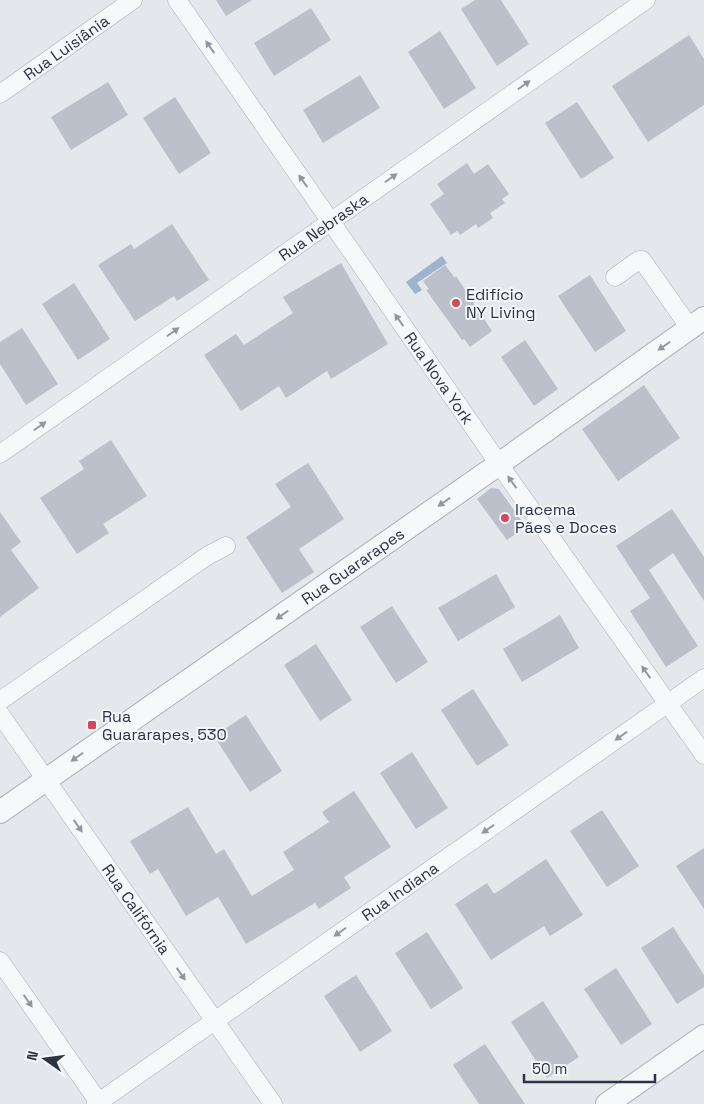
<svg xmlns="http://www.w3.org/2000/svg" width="704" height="1104" viewBox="0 0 704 1104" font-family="'Space Grotesk',sans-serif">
	<rect width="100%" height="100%" fill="#e4e7ec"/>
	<path fill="#9fb4cc" d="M442 256 447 263 417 283 422 290 415 294 406 282Z"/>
	<path fill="#bbc0ca" d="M216 0H252L226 16Z
		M475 0H501L529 44 497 66 461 9Z
		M311 8 331 40 274 76 254 43Z
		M440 31 476 88 444 109 408 52Z
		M689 35 704 59V105L648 142 612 86Z
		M360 75 380 108 323 143 303 110Z
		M108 82 128 115 71 150 51 117Z
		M175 97 211 153 179 174 143 118Z
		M577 102 614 158 581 179 545 123Z
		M467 163 474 174 488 164 509 194 502 199 505 203 490 213 493 218 478 228 476 224 460 235 457 231 451 235 430 204 444 194 437 184Z
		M172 224 209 280 177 301 174 296 135 321 98 265 131 244 134 249Z
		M341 263 388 344 331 379 327 371 286 398 279 386 241 411 204 355 236 334 244 345 293 313 283 297Z
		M445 265 455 278 456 276 492 331 470 347 464 339 462 340 426 290 429 289 423 281Z
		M590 275 626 331 595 352 558 296Z
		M74 283 110 339 78 360 42 304Z
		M22 328 58 384 26 405 0 364V342Z
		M525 340 558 389 534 406 501 357Z
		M644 385 680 438 618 481 582 429Z
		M111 440 147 496 103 524 109 533 77 554 40 498 84 469 79 461Z
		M308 463 344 519 299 549 314 572 282 593 246 537 291 507 275 484Z
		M491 488 499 489 526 527 507 540 477 499Z
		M672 509 704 557V601L673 553 649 570 698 646 666 667 630 611 650 598 616 546Z
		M0 512 21 542 11 550 39 588 0 617Z
		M496 574 515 607 458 641 438 608Z
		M392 606 428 662 396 683 360 627Z
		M560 615 579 648 522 682 503 649Z
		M316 644 352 700 320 721 284 665Z
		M473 689 509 745 477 766 441 710Z
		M246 715 282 771 250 792 214 736Z
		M412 752 448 808 416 829 380 773Z
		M354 791 391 847 344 877 351 888 319 909 315 903 246 944 218 897 186 916 158 869 150 874 130 841 188 807 216 854 224 849 252 896 294 870 283 852 329 822 322 812Z
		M602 810 639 866 607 887 570 831Z
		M704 848V909L676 866Z
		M546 859 583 915 550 936 544 926 491 960 455 904 487 883 494 894Z
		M673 927 704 975V987L677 1004 641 948Z
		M427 932 463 988 431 1009 395 953Z
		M616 968 652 1024 621 1045 584 989Z
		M356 975 392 1031 360 1052 324 996Z
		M543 1001 579 1057 547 1078 511 1022Z
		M485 1044 525 1104H479L453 1065Z"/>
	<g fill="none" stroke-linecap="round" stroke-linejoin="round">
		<g stroke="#a9aeb7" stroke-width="19">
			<g id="minor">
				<path id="s1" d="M177 0 499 464 704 755"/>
				<path id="s2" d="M0 94 133 0"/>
				<path d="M615 277 639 260H642L690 328"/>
				<path id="s3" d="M0 454 646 0"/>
				<path d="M0 701 207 556 226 546"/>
				<path id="s4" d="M0 714 273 1104"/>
				<path d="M0 961 100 1104"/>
				<path id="s5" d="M96 1104 704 678"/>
			</g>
		</g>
		<g stroke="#a9aeb7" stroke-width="24">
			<g id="tertiary">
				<path id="s6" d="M0 812 499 464 704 318"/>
				<path d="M607 1104 704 1036"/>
			</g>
		</g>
		<use href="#minor" stroke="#f7f8fa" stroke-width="18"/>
		<use href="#tertiary" stroke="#f7f8fa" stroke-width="22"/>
	</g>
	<defs><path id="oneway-solid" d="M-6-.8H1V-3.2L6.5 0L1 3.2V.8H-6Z" transform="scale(1.25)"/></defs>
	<g fill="#9196a0">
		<use href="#oneway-solid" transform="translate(210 47) rotate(-125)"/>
		<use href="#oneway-solid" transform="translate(524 85) rotate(-35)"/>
		<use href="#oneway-solid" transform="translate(391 178) rotate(-35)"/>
		<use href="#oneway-solid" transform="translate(303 181) rotate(-125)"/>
		<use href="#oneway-solid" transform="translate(399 320) rotate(-125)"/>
		<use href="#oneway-solid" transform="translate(173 332) rotate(-35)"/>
		<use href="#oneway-solid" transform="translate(664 346) rotate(145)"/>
		<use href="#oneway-solid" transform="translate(40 426) rotate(-35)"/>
		<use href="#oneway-solid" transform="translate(512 482) rotate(-125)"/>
		<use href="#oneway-solid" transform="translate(444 502) rotate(145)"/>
		<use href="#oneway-solid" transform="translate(282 615) rotate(145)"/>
		<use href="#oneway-solid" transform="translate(646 672) rotate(-125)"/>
		<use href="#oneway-solid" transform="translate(621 736) rotate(145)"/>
		<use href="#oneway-solid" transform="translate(77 757) rotate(145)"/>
		<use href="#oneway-solid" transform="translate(78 826) rotate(55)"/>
		<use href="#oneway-solid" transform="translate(488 829) rotate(145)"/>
		<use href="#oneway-solid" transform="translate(340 932) rotate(145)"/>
		<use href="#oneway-solid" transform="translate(181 974) rotate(55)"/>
		<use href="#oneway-solid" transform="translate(28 1001) rotate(55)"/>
	</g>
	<g fill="#d1495b" stroke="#f4f6f9" stroke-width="2">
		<circle cx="456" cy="303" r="5"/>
		<circle cx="505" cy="518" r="5"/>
		<rect x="87" y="720" width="10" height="10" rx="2.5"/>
	</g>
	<g text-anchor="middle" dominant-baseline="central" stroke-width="4" stroke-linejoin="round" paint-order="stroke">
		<g font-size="16" fill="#2b3445" stroke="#f4f6f9">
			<text stroke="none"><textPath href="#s2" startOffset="81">Rua Luisiânia</textPath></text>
			<text stroke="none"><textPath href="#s3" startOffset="395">Rua Nebraska</textPath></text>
			<text stroke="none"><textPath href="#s1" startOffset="460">Rua Nova York</textPath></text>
			<text stroke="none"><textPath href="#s6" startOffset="430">Rua Guararapes</textPath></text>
			<text stroke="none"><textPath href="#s5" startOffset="371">Rua Indiana</textPath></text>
			<text stroke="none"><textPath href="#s4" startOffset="238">Rua Califórnia</textPath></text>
		</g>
		<g font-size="16" fill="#2b3445" stroke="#f4f6f9" text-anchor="start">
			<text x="466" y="294">Edifício<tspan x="466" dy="18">NY Living</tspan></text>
			<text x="515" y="509">Iracema<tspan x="515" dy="18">Pães e Doces</tspan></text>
			<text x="102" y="716">Rua<tspan x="102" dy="18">Guararapes, 530</tspan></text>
		</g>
	</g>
	<g transform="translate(45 1059) rotate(284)" stroke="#f4f6f9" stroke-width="4" paint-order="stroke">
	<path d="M0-4L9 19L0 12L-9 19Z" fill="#2b3445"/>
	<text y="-8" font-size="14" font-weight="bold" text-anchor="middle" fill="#2b3445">N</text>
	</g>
	<path d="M524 1074v8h131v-8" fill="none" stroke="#2b3445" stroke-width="2.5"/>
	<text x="532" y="1074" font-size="15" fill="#2b3445" stroke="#f4f6f9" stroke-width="4" paint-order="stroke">50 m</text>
</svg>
